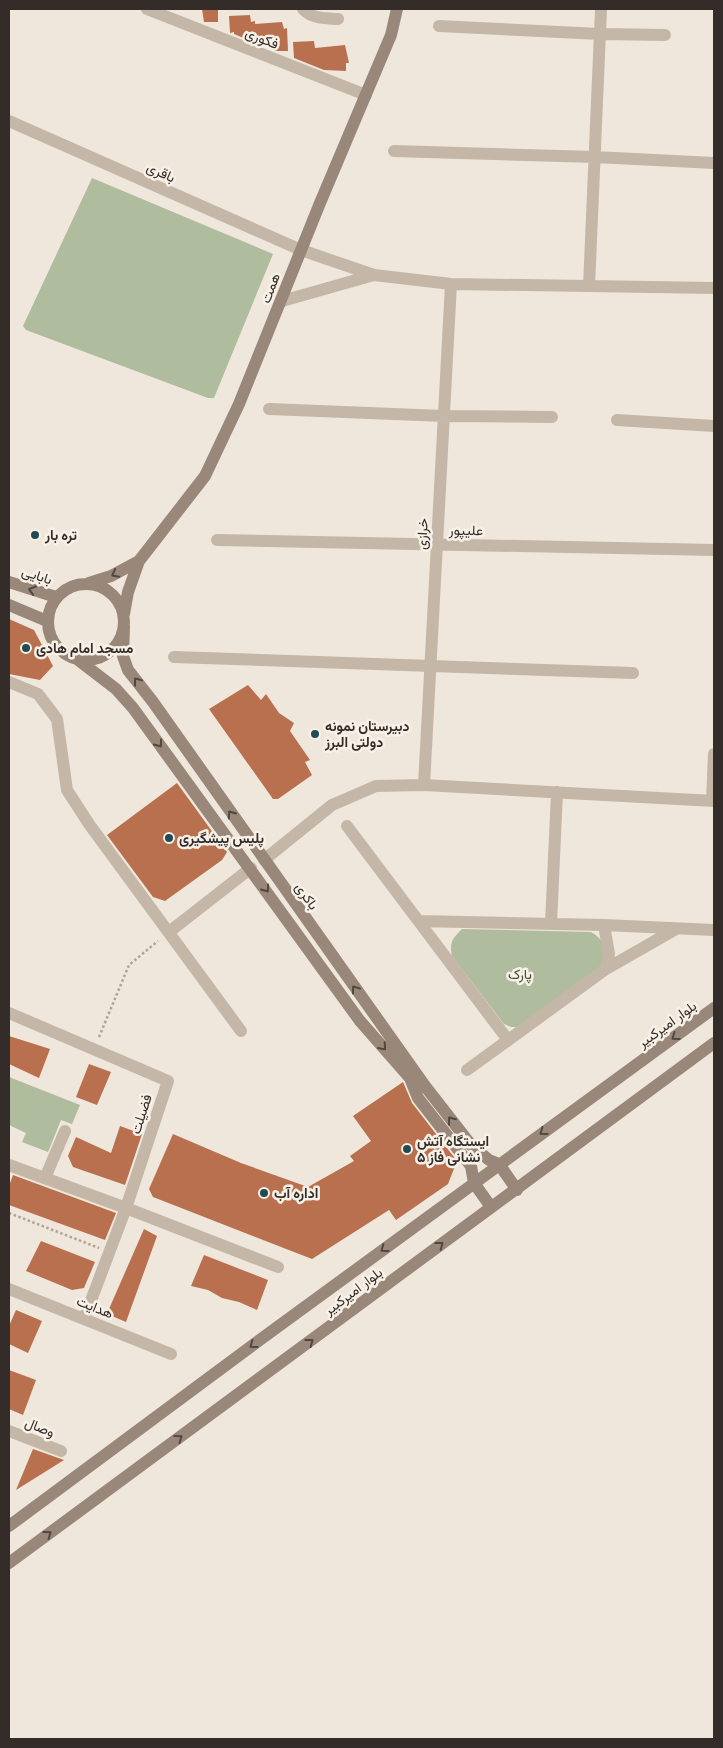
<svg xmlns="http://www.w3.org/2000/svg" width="723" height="1748" viewBox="0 0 723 1748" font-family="'Public Sans',Vazirmatn,sans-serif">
	<rect width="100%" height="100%" fill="#efe7db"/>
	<path fill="#afbc9d" d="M92 178 273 254 214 398H208L26 330 23 326Z
		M462 929 591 932C608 942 604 949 604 967L520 1027H511L504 1024 452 956C449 942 453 938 462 929Z
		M9 1077 80 1105 72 1124 61 1120 48 1152 22 1142 26 1133 9 1125Z"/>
	<path fill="#b9704f" d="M202 9H218V22H204Z
		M250 15 251 22 255 21V24L282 22 284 29 287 28 288 51H275L273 47H267V44H258L234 34V32L230 33 229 16Z
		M314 41 315 48 345 45 349 63H346V71L324 70 294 58 293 42Z
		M9 619 34 630 53 666 40 680 9 674Z
		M248 685 261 700 266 694 279 713 294 723 290 731 310 760 305 762 312 775 278 799H273L209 709Z
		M177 783 227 852 222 860 165 901 153 897 107 835Z
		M9 1036 50 1049 39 1078 9 1064Z
		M89 1064 111 1072 97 1105 76 1097Z
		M403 1082 412 1103 457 1161 448 1184 396 1220 389 1210 312 1259 153 1197 149 1189 173 1134 241 1163 308 1187 354 1161 350 1156 371 1141 353 1116Z
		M120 1126 142 1134 125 1185 73 1167 68 1156 76 1137 111 1153Z
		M13 1175 116 1213 105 1240 9 1205V1186Z
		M144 1229 157 1236 126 1322 112 1316 109 1309Z
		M41 1241 95 1262 84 1288 72 1290 26 1271Z
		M204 1255 268 1280 257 1310 239 1302 222 1298 208 1290 191 1286Z
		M16 1310 42 1321 28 1353 9 1344V1326Z
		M9 1370 36 1380 23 1415 9 1409Z
		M33 1449 64 1460 16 1490Z"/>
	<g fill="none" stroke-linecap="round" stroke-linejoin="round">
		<path stroke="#b1a293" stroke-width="2.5" stroke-dasharray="2.5 2.5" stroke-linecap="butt" d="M99 1037 129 965 158 941
			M9 1213 99 1248"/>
		<path stroke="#c5b7a8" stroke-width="12" d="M147 9 366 95
			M303 9C312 19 325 18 338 19
			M439 26 600 34 665 35
			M9 121 301 250 374 275 451 284 714 288
			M394 151 595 157 714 163
			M589 286 601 9
			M282 301 374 275
			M269 409 444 416 552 417
			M617 420 714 426
			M217 540 714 550
			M174 657 633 673
			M9 682 38 694 57 719 67 790 89 824 241 1031
			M424 785 451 284
			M712 801 714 754
			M347 826 508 1040
			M264 860 332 805 376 786 424 785 714 801
			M419 921 604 925 714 930
			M551 924 557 792
			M169 932 251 868
			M606 969 676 929
			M9 1013 168 1081 126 1208 84 1319
			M467 1070 606 969 609 954 604 925
			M9 1165 126 1208 278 1267
			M45 1178 65 1131
			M9 1289 171 1354
			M9 1431 61 1451"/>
		<path stroke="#99877a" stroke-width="12" d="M9 582 56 597
			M89 583 111 576 139 561
			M48 622a38 38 0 1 1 76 0a38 38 0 1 1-76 0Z
			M9 605 47 621
			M124 614 128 592 139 561 205 476 239 404 320 203 391 35 397 9
			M124 626 123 656 128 670 153 702 425 1086 471 1145 489 1160 499 1164 517 1190
			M77 659 116 689 133 708 360 1021 410 1078 418 1098 471 1166 474 1183 491 1207
			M9 1526 257 1342 714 1008
			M9 1563 714 1043"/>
	</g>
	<defs><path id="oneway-chevron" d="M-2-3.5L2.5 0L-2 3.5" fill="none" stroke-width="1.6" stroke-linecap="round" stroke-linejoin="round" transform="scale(1.25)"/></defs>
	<g stroke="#524741">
		<use href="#oneway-chevron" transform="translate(115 574) rotate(153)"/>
		<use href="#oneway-chevron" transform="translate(32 590) rotate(-163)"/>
		<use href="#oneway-chevron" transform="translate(137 681) rotate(-127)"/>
		<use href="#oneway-chevron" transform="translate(159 744) rotate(54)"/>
		<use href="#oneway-chevron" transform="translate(231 814) rotate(-125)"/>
		<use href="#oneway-chevron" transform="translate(266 889) rotate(54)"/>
		<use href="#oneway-chevron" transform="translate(355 989) rotate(-126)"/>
		<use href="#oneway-chevron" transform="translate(675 1037) rotate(144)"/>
		<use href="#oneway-chevron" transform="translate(383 1047) rotate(49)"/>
		<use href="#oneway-chevron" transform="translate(451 1120) rotate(-128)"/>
		<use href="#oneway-chevron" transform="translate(543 1132) rotate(144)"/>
		<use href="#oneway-chevron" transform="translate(440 1245) rotate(-37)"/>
		<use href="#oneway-chevron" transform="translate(384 1249) rotate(144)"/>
		<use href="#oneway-chevron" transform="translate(310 1342) rotate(-37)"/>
		<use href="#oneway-chevron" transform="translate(253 1345) rotate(144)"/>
		<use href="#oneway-chevron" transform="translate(179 1438) rotate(-36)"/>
		<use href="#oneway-chevron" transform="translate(48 1534) rotate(-36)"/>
	</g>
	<g fill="#224a50" stroke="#f7f1e7" stroke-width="2">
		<circle cx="35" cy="535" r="5"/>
		<circle cx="26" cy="648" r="5"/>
		<circle cx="315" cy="734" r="5"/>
		<circle cx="169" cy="838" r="5"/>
		<circle cx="407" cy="1149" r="5"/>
		<circle cx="264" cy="1193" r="5"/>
	</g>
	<g text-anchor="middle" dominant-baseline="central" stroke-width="5" stroke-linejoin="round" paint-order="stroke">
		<g font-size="14" fill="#332c28" stroke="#f7f1e7">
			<text transform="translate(262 38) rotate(22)">فکوری</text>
			<text transform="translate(161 172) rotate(24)">باقری</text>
			<text transform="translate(270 288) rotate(-69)">همت</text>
			<text transform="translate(466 530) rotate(1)">علیپور</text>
			<text transform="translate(422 534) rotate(-87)">خرازی</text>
			<text transform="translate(37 575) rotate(18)">بابایی</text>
			<text transform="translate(307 896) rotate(55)">باکری</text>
			<text transform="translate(667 1024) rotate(-36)">بلوار امیرکبیر</text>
			<text transform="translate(141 1114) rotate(-72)">فضیلت</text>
			<text transform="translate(353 1291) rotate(-37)">بلوار امیرکبیر</text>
			<text transform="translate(95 1307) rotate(22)">هدایت</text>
			<text transform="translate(40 1427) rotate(22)">وصال</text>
		</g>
		<g font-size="14" font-weight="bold" fill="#332c28" stroke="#f7f1e7" text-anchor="start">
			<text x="45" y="535">تره بار</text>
			<text x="36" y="648">مسجد امام هادی</text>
			<text x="325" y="726">دبیرستان نمونه<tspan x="325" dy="16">دولتی البرز</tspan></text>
			<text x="179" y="838">پلیس پیشگیری</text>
			<text x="417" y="1141">ایستگاه آتش<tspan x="417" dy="16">نشانی فاز ۵</tspan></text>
			<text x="274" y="1193">اداره آب</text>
		</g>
		<g font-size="14" fill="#414f2e" stroke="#f7f1e7">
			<text x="520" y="974">پارک</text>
		</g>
	</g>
	<rect width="723" height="1748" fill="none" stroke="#332c28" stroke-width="20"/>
</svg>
